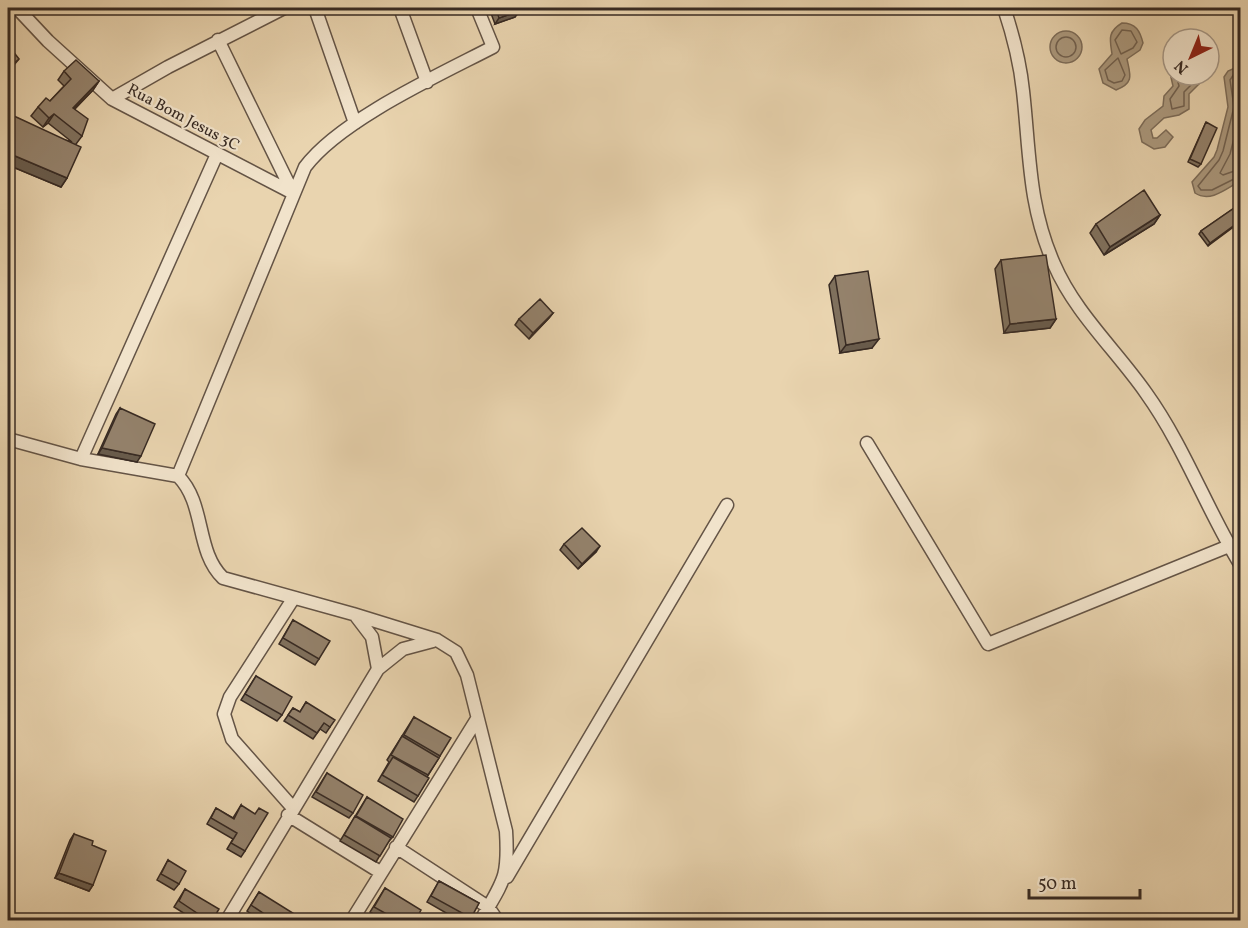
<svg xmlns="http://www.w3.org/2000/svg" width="1248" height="928" viewBox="0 0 1248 928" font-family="Vollkorn,serif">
	<rect width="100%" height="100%" fill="#e9d4af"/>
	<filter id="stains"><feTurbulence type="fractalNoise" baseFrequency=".00333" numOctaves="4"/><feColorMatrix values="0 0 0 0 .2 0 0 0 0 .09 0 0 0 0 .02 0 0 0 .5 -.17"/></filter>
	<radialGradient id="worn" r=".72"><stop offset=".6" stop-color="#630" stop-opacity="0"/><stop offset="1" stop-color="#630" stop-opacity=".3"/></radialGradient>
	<path fill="#ac9a7f" stroke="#7d6d5a" stroke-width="1.5" d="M1122 23C1136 23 1140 31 1143 43L1140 50 1127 59C1130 74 1135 83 1116 90L1103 83 1099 69 1112 54C1110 40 1107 32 1122 23Z
		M1050 47a16 16 0 1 1 32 0a16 16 0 1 1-32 0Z
		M1173 66V75H1202V81L1189 94V109L1179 115 1164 118 1151 130 1153 138H1157L1166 130 1173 137 1165 147 1154 149 1142 142 1139 129 1145 120 1163 106 1164 96 1173 86 1170 73Z
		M1237 67 1240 68V181C1226 189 1210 203 1195 193L1192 182 1214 157 1217 150 1228 107 1224 77 1228 71Z"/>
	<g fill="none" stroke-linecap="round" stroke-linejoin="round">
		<path stroke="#726251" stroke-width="1.5" d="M1122 30 1131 31 1137 42 1133 48 1121 54 1115 40Z
			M1056 47a10 10 0 1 1 20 0a10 10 0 1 1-20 0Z
			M1118 58 1125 75 1122 81 1114 83 1108 80 1105 70Z
			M1240 73 1234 74 1230 80 1234 107 1223 151 1219 160 1198 186 1201 190H1212L1240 176
			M1176 75 1179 86 1170 99 1172 109 1184 106V92L1195 81 1196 75
			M1240 115 1230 154 1220 173 1223 175 1240 169"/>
		<g stroke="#645446" stroke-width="15">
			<path id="street" d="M17 8 48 41 112 99 293 193
				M315 8 355 123
				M400 8 427 82
				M477 8 493 47C439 75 340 120 305 167L178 476C206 504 195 551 223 578L353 614 437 640 456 652 467 675 506 831C509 879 503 881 481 920
				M1004 8C1013 35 1020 62 1023 91 1030 153 1028 205 1054 264 1075 313 1116 350 1146 393 1184 446 1206 508 1240 564
				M218 40 293 193
				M112 99 168 67 284 8
				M8 439 81 459 178 476
				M867 443 988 644 1229 546
				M81 459 217 154
				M356 616 372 637 378 669
				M293 808 232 739 224 714 230 697 293 599
				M288 815 380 872
				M396 847 488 907 497 920
				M507 877 727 505
				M227 920 378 669 403 649 433 641
				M352 920 477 719"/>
		</g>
		<use href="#street" stroke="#f1e3cb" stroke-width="12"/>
	</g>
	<path fill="#7f705d" stroke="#372a23" stroke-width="1.5" d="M489 8H518L515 17 495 24Z
		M64 71 99 81 93 90 75 109 82 136 76 144 67 178 61 187 8 165V124L72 142 48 123 43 127 31 116 38 107 50 101 64 86 58 80Z
		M1206 122 1201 164 1198 167 1188 162Z
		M1240 204 1208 246 1199 234 1201 231Z
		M1160 215 1154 224 1104 255 1090 233 1096 224Z
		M1001 260 1056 319 1050 328 1004 333 995 269Z
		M835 276 872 348 840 353 829 285Z
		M553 313 549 318 529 339 515 325 519 319Z
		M120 408 137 462 98 454 116 414Z
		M564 544 596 552 578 569 560 550Z
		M293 620 319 659 315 665 279 644Z
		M256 676 282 715 277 721 241 700Z
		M306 702 330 727 326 733 320 729 313 739 284 721 293 708 300 712Z
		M414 717 440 756 427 777 418 796 414 802 378 781 389 762 387 760Z
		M327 773 353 813 349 818 312 797Z
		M367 797 393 837 388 842 376 862 340 841Z
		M241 805 245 851 241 857 227 849 233 839 207 824 216 808 233 818Z
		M74 834 93 885 89 891 55 878 70 840Z
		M168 860 179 884 174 890 157 880Z
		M439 881 479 903 469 921H460L427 902Z
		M385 888 415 921H384L370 912Z
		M185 889 212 921H196L174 907Z
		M259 892 293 921H261L247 911Z"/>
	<path fill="#685b4c" stroke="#372a23" stroke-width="1.5" d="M520 11 515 17 495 24 499 18Z
		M19 59 14 65 8 70V68Z
		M99 81 93 90 67 116 73 108Z
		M54 114 48 123 43 127 49 118Z
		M8 153 67 178 61 187 8 165Z
		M1160 215 1154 224 1104 255 1110 247Z
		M1240 221V222L1208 246 1210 243Z
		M553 313 549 318 529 339 533 333Z
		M1056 319 1050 328 1004 333 1010 324Z
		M879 339 872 348 840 353 846 345Z
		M102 448 141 456 137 462 98 454Z
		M600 546 596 552 578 569 582 564Z
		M59 873 93 885 89 891 55 878Z"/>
	<path fill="#94826c" stroke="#372a23" stroke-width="1.5" d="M496 8H518L520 11 499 18Z
		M8 45 19 59 8 68Z
		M76 60 99 81 73 108 88 119 82 136 54 114 49 118 38 107 46 98 50 101 71 79 64 71Z
		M14 116 81 147 67 178 8 153V124Z
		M1206 122 1217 128 1201 164 1190 159Z
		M1144 190 1160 215 1110 247 1096 224Z
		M1240 204V221L1210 243 1201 231Z
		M1046 255 1056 319 1010 324 1001 260Z
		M868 271 879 339 846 345 835 276Z
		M540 299 553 313 533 333 519 319Z
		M120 408 155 424 141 456 102 448Z
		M582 528 600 546 582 564 564 544Z
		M293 620 330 641 319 659 283 638Z
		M256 676 292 697 282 715 245 694Z
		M306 702 335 720 330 727 324 723 317 733 288 715 293 708 300 712Z
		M414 717 451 738 440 756 404 735Z
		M402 736 439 758 428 775 391 755Z
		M393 757 429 778 418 796 382 775Z
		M327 773 363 795 353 813 316 792Z
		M367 797 403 819 393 837 356 816Z
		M241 805 255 814 259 808 268 813 245 851 231 843 237 833 211 818 216 808 234 819Z
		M355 816 391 838 380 856 344 835Z
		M74 834 93 841 92 845 106 851 93 885 59 873Z
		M168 860 186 871 179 884 161 874Z
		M439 881 479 903 471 918 431 896Z
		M385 888 421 910 415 921H399L374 907Z
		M185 889 219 909 212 921H209L179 901Z
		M259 892 296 915 293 921H275L251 905Z"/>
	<g text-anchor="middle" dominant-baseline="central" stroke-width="4.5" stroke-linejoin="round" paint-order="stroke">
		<g font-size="16" fill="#372a23" stroke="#f1e3cb">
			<text transform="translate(183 118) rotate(28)">Rua Bom Jesus 3C</text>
		</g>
	</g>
	<rect width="1248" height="928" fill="none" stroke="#e9d4af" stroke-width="30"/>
	<rect x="9" y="9" width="1230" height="910" fill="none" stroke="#372a23" stroke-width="3"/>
	<rect x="15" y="15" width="1218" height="898" fill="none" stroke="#372a23" stroke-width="1.5"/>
	<g transform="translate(1191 57) rotate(223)"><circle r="28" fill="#f1e3cb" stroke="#a79988" stroke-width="1.5"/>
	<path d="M0-4.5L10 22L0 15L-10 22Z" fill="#8f2418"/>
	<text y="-9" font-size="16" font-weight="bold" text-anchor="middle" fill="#372a23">N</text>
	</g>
	<path d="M1029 889v9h111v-9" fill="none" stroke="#372a23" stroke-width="3"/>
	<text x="1038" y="889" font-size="18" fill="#372a23" stroke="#f1e3cb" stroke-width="4.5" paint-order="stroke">50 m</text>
	<rect width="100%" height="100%" filter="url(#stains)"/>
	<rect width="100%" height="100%" fill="url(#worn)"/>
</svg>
